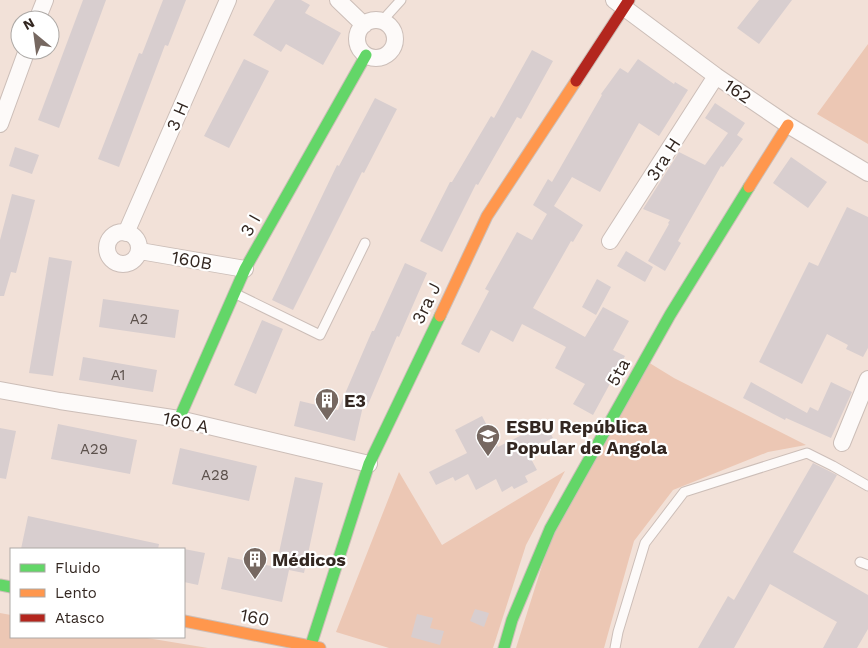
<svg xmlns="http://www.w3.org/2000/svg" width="868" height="648" viewBox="0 0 868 648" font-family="'Work Sans',sans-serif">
	<rect width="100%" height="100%" fill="#f2e1d8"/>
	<path fill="#ecc7b4" d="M868 44V144L817 114Z
		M643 359 674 378 806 445 768 452 673 490 634 541 604 648H516L551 537Z
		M565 471 526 545 493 648H389L336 632 399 472 442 545Z
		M0 613 11 615V637H141L208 648H0Z"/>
	<path fill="#d8cecf" d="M83 0H106L59 128 38 120Z
		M163 0H186L168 46 165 45 119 167 98 159 139 53 142 54Z
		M275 0H301L310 5 305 13 341 33 323 65 286 44 281 52 253 35Z
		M759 0H792L759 44 737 28Z
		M532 50 553 61 521 119 517 117 478 185 476 184 442 252 420 241 450 182H452L491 116 494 118Z
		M244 59 269 71 229 148 204 136Z
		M638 59 674 84 675 82 688 90 659 136 639 123 600 192 572 177 554 206 583 225 573 242 571 241 533 308 585 337 603 307 629 321 613 350 625 356 593 415 573 404 585 384 555 368 566 347 522 324 513 342 491 330 479 353 461 344 489 291 485 289 517 232 532 240 547 214 533 205 548 179 552 182 602 95 601 94 620 68 628 73Z
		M375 98 397 109 364 173 362 172 293 310 272 300 337 165 339 166Z
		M715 103 745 123 737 135 743 139 723 167 721 166 678 241 681 243 665 271 648 261 669 224 668 223 670 220 643 209 679 152 705 165 728 133 705 118Z
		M15 147 39 155 32 174 9 166Z
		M791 157 827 182 808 208 773 183Z
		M12 194 35 200 16 273 11 272 4 296H0V240Z
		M847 207 868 217V348L863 357 846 349 848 345 827 334 802 384 759 362 809 262 818 266Z
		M626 251 653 267 645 282 617 266Z
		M49 257 72 261 53 376 29 373Z
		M405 263 427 273 399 337 397 336 367 407 363 406 355 441 294 426 300 401 338 410 372 331H374Z
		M597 279 611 287 596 315 582 307Z
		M103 299 179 310 175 338 99 327Z
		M262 320 283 329 256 394 234 385Z
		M83 357 157 370 153 392 79 380Z
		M751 382 807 413 810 407 818 411 831 382 852 392 831 438 786 418 785 420 743 398Z
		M482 416 498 447 545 423 553 438 541 444 544 450 530 457 537 470 525 476 528 482 514 489 512 486 502 492 496 479 476 490 468 474 455 481 453 477 436 485 429 472 467 453 455 430Z
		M58 424 137 440 130 474 51 459Z
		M0 428 16 431 6 479 0 478Z
		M180 448 257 466 249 501 172 484Z
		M813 463 837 475 793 552 868 595V629L857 648H823L837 622 770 584 734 648H698L728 596 734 600Z
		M295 477 323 483 304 573 289 570 282 602 221 589 228 557 276 567Z
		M28 516 159 544 158 549H21Z
		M184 549 205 553 198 585 184 582Z
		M475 609 489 613 484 627 470 621Z
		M417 614 433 618 430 628 444 631 440 645 411 637Z"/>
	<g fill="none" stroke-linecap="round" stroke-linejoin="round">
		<g stroke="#ccbeb8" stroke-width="11">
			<path id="lane" d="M382 21 401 0
				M234 293 320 335 365 243
				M860 562 868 565
				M615 648 618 632 645 543 684 492 807 453 833 466 868 486"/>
		</g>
		<g stroke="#ccbeb8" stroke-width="18">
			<path id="street" d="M338 0 364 25
				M614 0 716 76 788 125 868 173
				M37 20 45 0
				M357 39a19 19 0 1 1 38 0a19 19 0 1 1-38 0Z
				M0 124 27 50
				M107 248a16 16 0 1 1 32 0a16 16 0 1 1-32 0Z
				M126 233 228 0
				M610 241 716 76
				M140 251 245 269
				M0 390 60 401 179 419 369 464
				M842 443 868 379"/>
		</g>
		<g stroke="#ccbeb8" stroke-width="13">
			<path id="fast" d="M179 419 245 269 366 55
				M0 585 11 587
				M310 648 369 464 440 316
				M504 648 512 620 550 529 670 315 749 187"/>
		</g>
		<g stroke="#ccbeb8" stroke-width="13">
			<path id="slow" d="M749 187 788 125
				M440 316 487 216 576 81
				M184 621 320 648"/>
		</g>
		<g stroke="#ccbeb8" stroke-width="13">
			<path id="jam" d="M576 81 629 0"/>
		</g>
		<use href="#lane" stroke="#fdfaf9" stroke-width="9"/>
		<use href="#street" stroke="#fdfaf9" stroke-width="16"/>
		<use href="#fast" stroke="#63d668" stroke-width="11"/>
		<use href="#slow" stroke="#ff974d" stroke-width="11"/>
		<use href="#jam" stroke="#b3261e" stroke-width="11"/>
	</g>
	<defs>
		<g id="building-pin" transform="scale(1.25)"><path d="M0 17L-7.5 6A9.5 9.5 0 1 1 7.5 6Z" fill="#766861" stroke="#fff"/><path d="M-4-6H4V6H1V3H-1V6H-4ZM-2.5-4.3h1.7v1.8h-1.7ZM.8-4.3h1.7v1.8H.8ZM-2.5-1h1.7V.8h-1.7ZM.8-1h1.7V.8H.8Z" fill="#fff"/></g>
		<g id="school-pin" transform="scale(1.25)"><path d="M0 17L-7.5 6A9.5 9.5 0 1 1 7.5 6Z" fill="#766861" stroke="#fff"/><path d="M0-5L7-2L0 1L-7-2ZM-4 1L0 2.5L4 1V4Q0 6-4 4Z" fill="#fff"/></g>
	</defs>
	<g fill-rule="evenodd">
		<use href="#building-pin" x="327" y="400"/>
		<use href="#school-pin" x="488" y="436"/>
		<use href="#building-pin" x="255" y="559"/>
	</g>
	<g text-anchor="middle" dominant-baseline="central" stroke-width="4.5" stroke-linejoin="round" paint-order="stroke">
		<g font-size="15" fill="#5c514c">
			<text x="139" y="319">A2</text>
			<text x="118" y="375">A1</text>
			<text x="94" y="449">A29</text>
			<text x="215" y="475">A28</text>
		</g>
		<g font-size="18" fill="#332721" stroke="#fff">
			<text transform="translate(738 91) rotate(34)">162</text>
			<text transform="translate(177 116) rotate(-67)">3 H</text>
			<text transform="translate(663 159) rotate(-57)">3ra H</text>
			<text transform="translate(250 225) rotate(-61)">3 I</text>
			<text transform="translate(192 260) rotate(10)">160B</text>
			<text transform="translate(426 303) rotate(-64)">3ra J</text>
			<text transform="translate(618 372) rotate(-61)">5ta</text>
			<text transform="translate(186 422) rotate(12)">160 A</text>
			<text transform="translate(255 617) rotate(11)">160</text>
		</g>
		<g font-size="18" font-weight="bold" fill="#332721" stroke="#fff" text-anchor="start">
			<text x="344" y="400">E3</text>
			<text x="506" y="426">ESBU República<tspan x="506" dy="21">Popular de Angola</tspan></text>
			<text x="272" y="559">Médicos</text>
		</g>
	</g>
	<rect x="10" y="548" width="175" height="90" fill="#ffffff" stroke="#ada9a6"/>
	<rect x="20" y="564" width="25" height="8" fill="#63d668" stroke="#ada9a6"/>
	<text x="55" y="573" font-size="15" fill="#332721">Fluido</text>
	<rect x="20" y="589" width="25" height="8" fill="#ff974d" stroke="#ada9a6"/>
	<text x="55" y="598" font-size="15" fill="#332721">Lento</text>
	<rect x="20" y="614" width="25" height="8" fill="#b3261e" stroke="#ada9a6"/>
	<text x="55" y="623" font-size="15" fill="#332721">Atasco</text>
	<g transform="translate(35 35) rotate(331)"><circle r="24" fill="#ffffff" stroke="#ada9a6"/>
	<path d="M0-4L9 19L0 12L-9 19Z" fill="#766861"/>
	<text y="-8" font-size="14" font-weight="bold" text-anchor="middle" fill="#332721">N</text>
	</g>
</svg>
